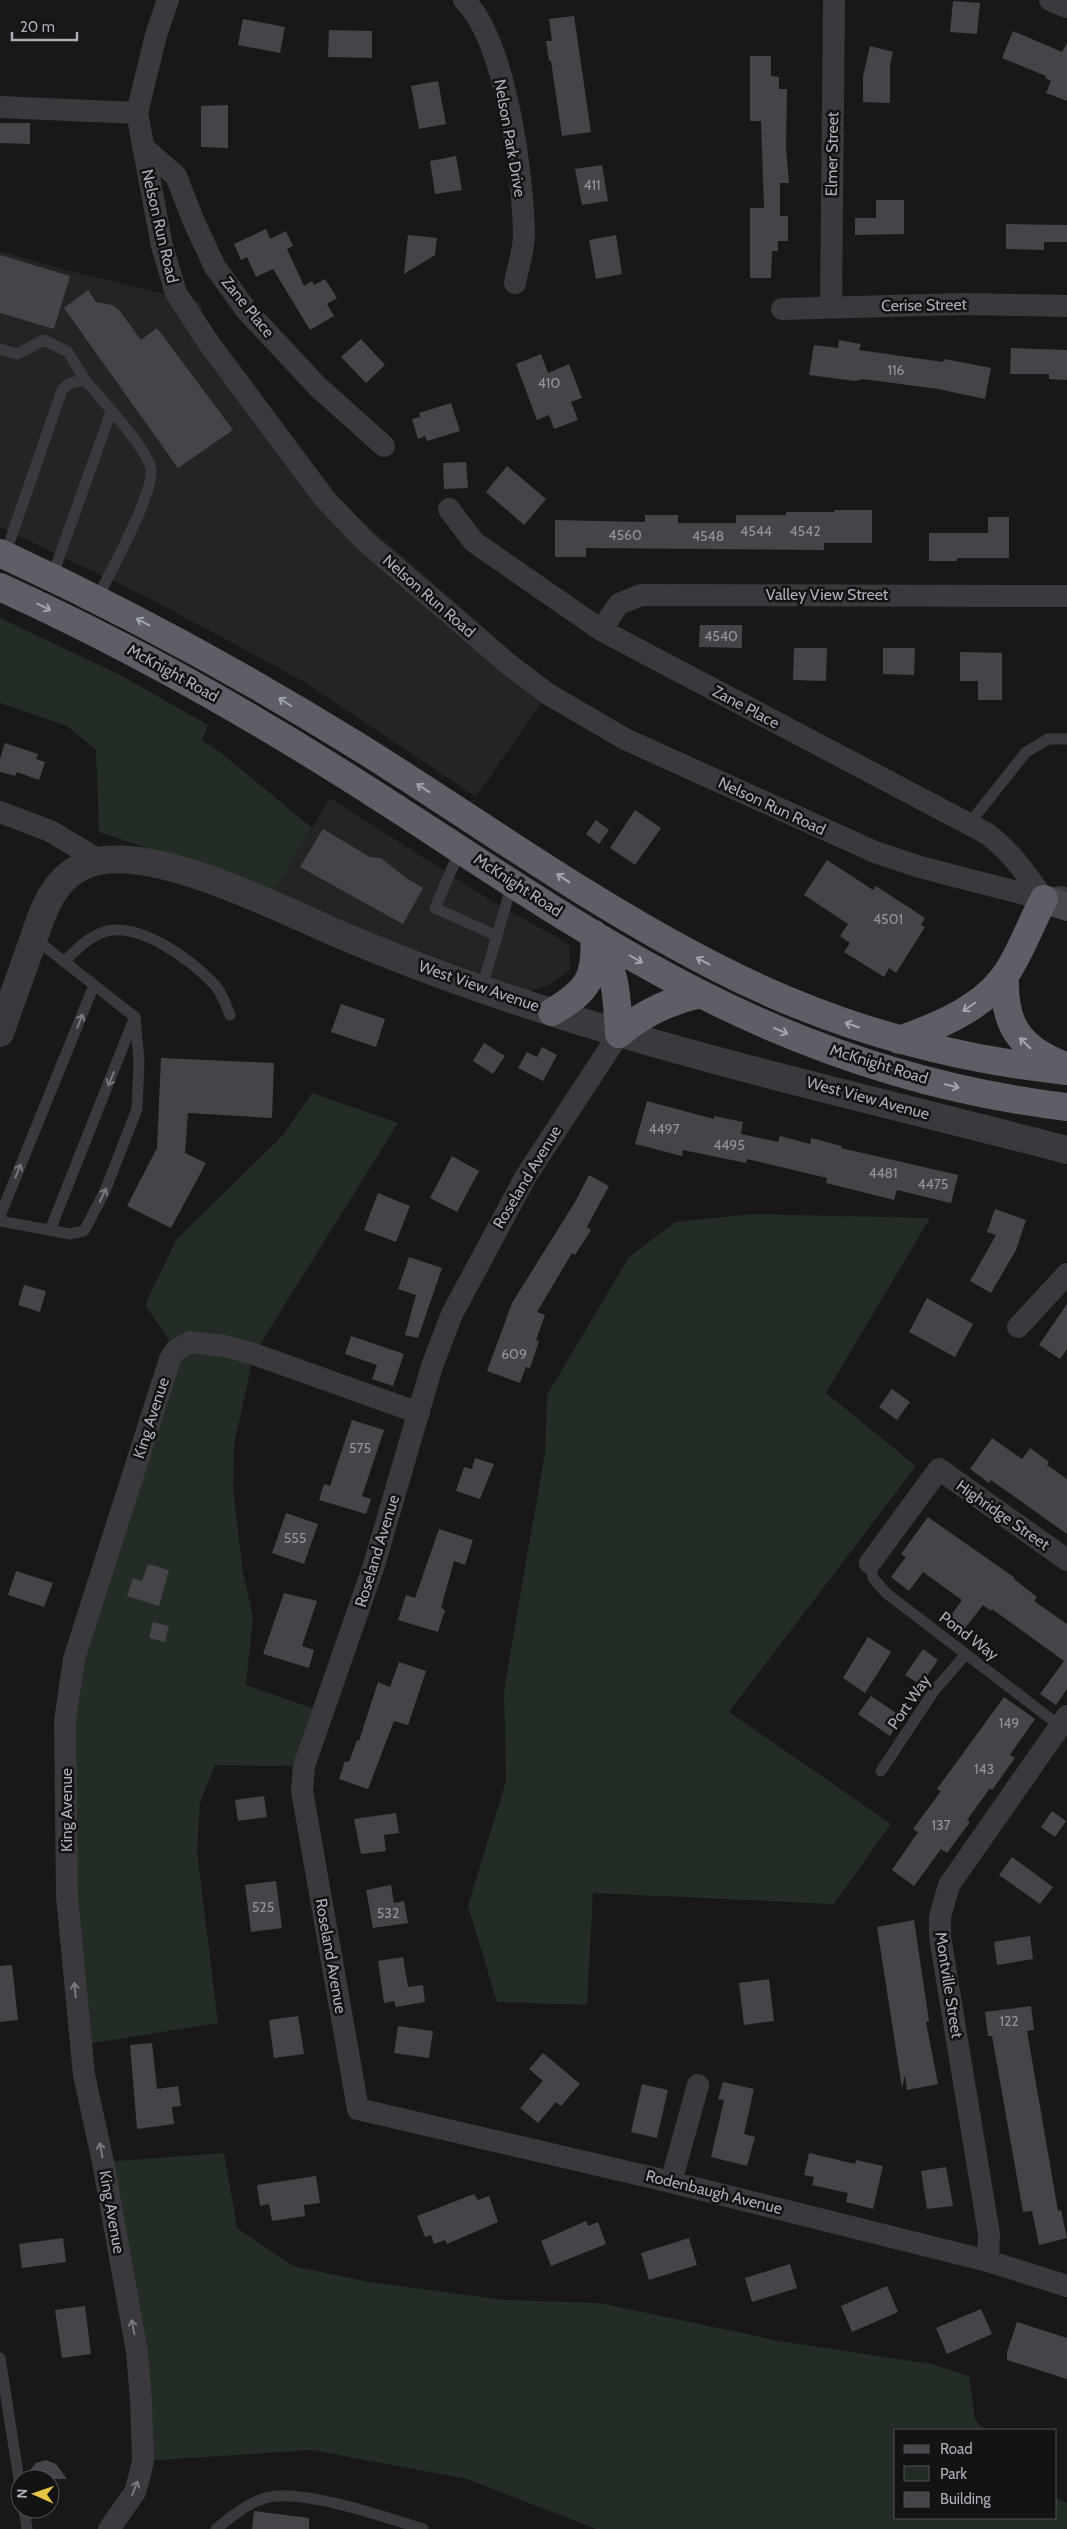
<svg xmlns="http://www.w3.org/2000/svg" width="1067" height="2529" viewBox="0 0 1067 2529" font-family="Cabin,sans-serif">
	<rect width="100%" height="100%" fill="#181819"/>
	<path fill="#242426" d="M0 251 65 270 199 302 205 318 344 505 552 687 476 797 301 680 147 597 0 527Z
		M330 798 495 903 569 944 570 970 551 984 530 991 377 936 275 891Z"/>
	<path fill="#242c26" d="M0 618 122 676 208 725 202 740 220 752 312 828 275 891 99 832 96 750 67 726 0 703Z
		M312 1093 398 1123 254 1354 234 1444 233 1490 243 1572 253 1617 246 1685 323 1712 304 1766 215 1765 200 1803 197 1851 218 2023 81 2045 65 1721 176 1350 145 1305 176 1240 283 1135Z
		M754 1214 930 1218 826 1393 916 1466 729 1712 891 1824 834 1904 593 1893 587 2005 497 2002 468 1906 506 1781 504 1690 545 1452 547 1395 629 1257 675 1222Z
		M224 2153 237 2228 293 2266 369 2282 505 2300 600 2303 779 2341 931 2364 969 2376 975 2419 984 2430H896V2518H1056V2498L1067 2503V2529H596L467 2479 312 2450 143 2461 103 2162Z"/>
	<path fill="#454549" d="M953 1 980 3 977 34 950 32Z
		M574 16 591 132 562 136 551 61H549L546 41H552L549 19Z
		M243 19 285 27 280 53 238 45Z
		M329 30 372 31V58L328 57Z
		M1013 31 1062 52 1067 43V101L1046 93 1051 81 1045 78 1046 76 1002 58Z
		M870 46 893 52 890 65V103L863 102V76Z
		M750 56H771V76L779 77V89H787L786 148 789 183H780V216H788V241H778V251H772L771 278H750V208H764L761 121H750Z
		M438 81 446 124 419 129 411 86Z
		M228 105V148L201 147V106Z
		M0 123H30V144L0 143Z
		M456 156 462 190 435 194 430 161Z
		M602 165 608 201 582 205 575 169Z
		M876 200H904V234L855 235V218H876Z
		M1006 224 1067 225V242H1044V250L1006 249Z
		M266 229 270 239 286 231 293 246 287 249 304 286 312 281 314 285 325 279 337 298 327 304 334 316 310 330 273 269 256 277 247 257 241 260 234 244Z
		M408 235 437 238 435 255 404 274Z
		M616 235 622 274 596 279 589 240Z
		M0 255 70 276 54 329 0 313Z
		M88 290 96 302 112 305 119 310 141 340 157 328 233 430 178 468 64 308Z
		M361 339 385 365 366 383 341 357Z
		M839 340 861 344 859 350 943 362 944 359 991 368 985 399 938 389 863 379 855 381 809 375 814 345 838 348Z
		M1011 348 1067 350V380L1049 379V374H1010Z
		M541 354 548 373 569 364 582 398 571 402 578 420 554 429 549 415 537 420 516 364Z
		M451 403 460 431 427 441 425 436 418 439 412 419 420 417 419 413Z
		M466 462 468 488 444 489 443 463Z
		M507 466 546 499 524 525 486 492Z
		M834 510H872V543H824V550L586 548V557H555V520L645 522V515H678V523H736V515H786V512H834Z
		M988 517H1009V558H957V561H929V533H988Z
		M700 625H742V648L699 647Z
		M794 648H827L826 681 793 680Z
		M883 648H915L914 675 883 674Z
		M960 652 1002 653V700H978V681H960Z
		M5 743 38 754 36 759 45 762 39 780 17 772 15 776 0 772V759Z
		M635 810 661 828 635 865 610 848Z
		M596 820 609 830 599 844 586 834Z
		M323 829 370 857 381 858 406 878 423 888 403 924 300 867Z
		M827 860 873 890 876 886 925 918 921 925 925 927 896 973 889 968 884 977 844 952 850 943 840 936 848 924 804 895Z
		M341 1004 385 1019 376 1047 331 1032Z
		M484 1043 505 1056 493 1074 473 1061Z
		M542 1047 557 1055 543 1081 518 1068 527 1052 537 1057Z
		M161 1058 274 1063 272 1118 188 1113 185 1153 206 1163 171 1228 127 1206 157 1148Z
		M647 1101 714 1119V1116L743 1122 741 1134 778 1142 780 1136 810 1144 811 1138 842 1146 841 1148 958 1175 951 1203 897 1190 894 1200 826 1183 827 1178 747 1159 746 1163 683 1150 682 1156 635 1144Z
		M452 1156 479 1171 457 1212 430 1198Z
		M589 1175 609 1186 587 1227 591 1230 575 1255 572 1253 537 1312 545 1315 536 1340 539 1341 530 1368 526 1367 520 1383 487 1371 512 1303 575 1202Z
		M378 1193 410 1206 396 1242 364 1230Z
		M995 1209 1026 1220 1016 1250 991 1293 970 1281 996 1235 987 1232Z
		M409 1257 442 1268 418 1338 405 1335 416 1295 398 1289Z
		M24 1285 46 1291 40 1312 18 1305Z
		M927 1298 973 1324 955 1357 909 1332Z
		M1067 1304V1349L1060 1359 1039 1345Z
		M351 1336 404 1354 393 1386 372 1379 377 1365 345 1354Z
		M892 1389 910 1402 897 1420 879 1407Z
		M352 1420 384 1430 362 1496 371 1499 366 1514 319 1500 324 1484 330 1486Z
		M992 1438 1022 1459 1030 1448 1049 1462 1047 1465 1067 1479V1534L991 1480 989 1483 970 1469Z
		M475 1458 494 1464 480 1499 456 1491 464 1467 472 1469Z
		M286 1513 318 1524 304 1564 272 1553Z
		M928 1517 1015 1578 1014 1579 1037 1597 1034 1601 1067 1624V1689L1056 1705 1040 1694 1064 1661 992 1609 991 1611 983 1605 962 1632 947 1621 962 1600 923 1572 909 1591 891 1577 906 1557 901 1554Z
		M439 1529 473 1540 465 1565 454 1561 441 1608 445 1610 438 1632 398 1620 406 1595 415 1598Z
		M148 1564 169 1570 159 1606 127 1596 133 1578 142 1581Z
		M16 1571 53 1583 44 1607 8 1595Z
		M284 1593 317 1601 302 1646 314 1650 309 1668 263 1654Z
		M153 1622 169 1626 165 1642 149 1638Z
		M868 1637 891 1652 865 1693 843 1678Z
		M923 1649 938 1660 921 1685 905 1675Z
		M399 1662 426 1671 408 1725 394 1721 368 1789 339 1779 345 1761 349 1762 357 1740 359 1741 378 1682 390 1687Z
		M871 1696 902 1717 890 1736 858 1714Z
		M1004 1697 1035 1719 1010 1755 1015 1758 992 1790 990 1788 967 1820 970 1822 947 1853 941 1849 914 1886 892 1870 918 1832 913 1829 941 1791 937 1789Z
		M264 1796 267 1817 238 1821 235 1800Z
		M1052 1811 1066 1821 1055 1837 1041 1827Z
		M396 1813 399 1833 384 1835 386 1851 361 1854 354 1819Z
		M1012 1857 1053 1887 1040 1904 999 1875Z
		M276 1881 282 1928 251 1932 245 1885Z
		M391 1885 394 1903 404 1901 408 1923 373 1928 366 1890Z
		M914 1920 929 2021 926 2022 938 2084 907 2090 905 2075 902 2088 877 1927Z
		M1030 1936 1033 1959 997 1965 994 1942Z
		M403 1957 408 1987 423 1985 425 2002 396 2007 394 2001 384 2003 378 1961Z
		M12 1965 18 2020 0 2022V1966Z
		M769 1979 774 2021 744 2025 739 1983Z
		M1031 2006 1034 2030 1027 2031 1058 2211 1061 2210 1067 2238 1039 2245 1032 2211 1023 2212 992 2036H988L985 2012Z
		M298 2016 304 2054 274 2058 269 2020Z
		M398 2026 433 2031 429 2058 394 2053Z
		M152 2043 157 2089 178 2086 181 2106 172 2107 174 2124 137 2129 130 2045Z
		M543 2053 580 2084 561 2106 556 2102 538 2123 520 2108 543 2081 529 2069Z
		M723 2082 754 2089 744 2134 755 2137 747 2166 711 2157 724 2100 718 2099Z
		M642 2084 668 2090 657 2138 631 2132Z
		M809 2153 855 2164 856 2160 883 2166 873 2209 846 2202 848 2193 812 2185 814 2177 804 2175Z
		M946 2167 953 2206 927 2209 921 2171Z
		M316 2176 320 2203 304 2205 305 2216 272 2221 269 2204 260 2206 257 2185Z
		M474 2194 478 2200 489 2196 498 2222 447 2244 445 2240 434 2244 431 2235 425 2237 417 2216Z
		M586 2221 588 2226 598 2222 606 2244 551 2266 541 2241Z
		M63 2238 66 2262 22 2268 19 2244Z
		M689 2238 697 2265 649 2280 641 2253Z
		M790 2264 797 2288 752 2302 745 2278Z
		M887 2286 898 2312 852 2332 841 2306Z
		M85 2306 91 2354 62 2358 55 2310Z
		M981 2309 992 2334 947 2354 936 2328Z
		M1017 2322 1067 2338V2379L1007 2360V2352Z
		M46 2460 56 2464 67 2479H26V2475L36 2463Z
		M254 2511 309 2518V2529H252Z"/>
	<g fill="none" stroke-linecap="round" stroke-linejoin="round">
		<path stroke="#39393e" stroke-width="11" d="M0 349 17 354 44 340 68 352 85 380
			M5 555 62 390 70 383 85 380C100 398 148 449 151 469 154 494 110 572 97 599
			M52 577 111 412
			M969 824 1026 752 1048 739H1067
			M460 850 435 908 497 936
			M64 962C77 949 89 936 107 931 142 923 192 961 214 984 222 992 226 1006 230 1015
			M482 987 512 884
			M0 1216 94 985
			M0 1221 70 1234 84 1231 105 1191 137 1109 139 1061 135 1017 34 938
			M50 1230 134 1019
			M870 1563 873 1578 886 1593 1060 1726
			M881 1771 934 1691 966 1654
			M0 2358 20 2486
			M24 2509 27 2529
			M216 2529C231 2517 246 2504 265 2498 299 2487 388 2518 423 2529"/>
		<path stroke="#39393e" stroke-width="22" d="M464 0C506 41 523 176 524 234 524 250 518 267 515 283
			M1050 0 1067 7
			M0 107 137 113 162 246 176 293 210 345 324 498 366 542 507 663 548 694 625 739 875 852 920 867 1044 899 1061 897
			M137 113 156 35 168 0
			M143 147 176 176 194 222 215 267 247 311 317 386 384 446
			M831 307 834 0
			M782 309 961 304 1067 306
			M449 509 474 542 601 630 986 833C1011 851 1026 874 1044 899
			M601 630 619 604 641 595 1067 596
			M0 812 50 831 99 860
			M619 1034 526 1176 452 1314 432 1366 374 1565 304 1766 302 1791 358 2109 671 2182 988 2261 1067 2286
			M1018 1327 1067 1274
			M870 1563 939 1469 1067 1560
			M671 2182 698 2085
			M988 2261 989 2234 940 1937V1917L949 1885 1067 1716
			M109 2529 135 2492 139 2478 143 2461 141 2400 137 2352 103 2162 84 2075 67 1896 65 1721 74 1659 170 1359 176 1350 190 1342 225 1346 254 1354 419 1413"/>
		<path stroke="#39393e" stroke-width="28" d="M0 1033C10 1004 21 975 31 946 38 927 43 907 55 890 63 878 75 869 88 864 146 842 271 904 327 929 563 1032 818 1085 1067 1150"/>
		<path stroke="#47484e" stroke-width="28" d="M1044 899 1067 907"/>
		<path stroke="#5d5e66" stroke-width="28" d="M0 553C124 610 243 675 359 747 476 820 589 902 712 965 823 1023 942 1058 1067 1071
			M0 587C119 641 232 704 343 774 461 848 576 931 701 994 815 1052 940 1092 1067 1107
			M594 934C616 969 617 994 619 1034
			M1005 975C1003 1023 1018 1048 1063 1065
			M552 1012C588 991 597 977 594 935
			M619 1034C643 1013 669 1001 700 994
			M899 1040C936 1027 982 1009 1006 974 1021 952 1031 923 1044 899"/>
	</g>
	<defs><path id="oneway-shaft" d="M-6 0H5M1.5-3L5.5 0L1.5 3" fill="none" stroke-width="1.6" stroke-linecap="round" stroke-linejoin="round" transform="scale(1.25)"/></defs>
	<g stroke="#a3a5b0">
		<use href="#oneway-shaft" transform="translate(44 607) rotate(26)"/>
		<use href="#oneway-shaft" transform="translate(143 622) rotate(-152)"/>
		<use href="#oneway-shaft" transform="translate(285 702) rotate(-148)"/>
		<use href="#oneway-shaft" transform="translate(423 788) rotate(-147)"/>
		<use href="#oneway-shaft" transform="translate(563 878) rotate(-147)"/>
		<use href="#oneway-shaft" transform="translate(636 959) rotate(30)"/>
		<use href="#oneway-shaft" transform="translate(703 961) rotate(-152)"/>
		<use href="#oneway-shaft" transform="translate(969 1007) rotate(145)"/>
		<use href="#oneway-shaft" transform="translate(852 1025) rotate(-161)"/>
		<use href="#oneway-shaft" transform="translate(781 1031) rotate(23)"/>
		<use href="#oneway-shaft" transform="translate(1025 1043) rotate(-136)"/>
		<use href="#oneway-shaft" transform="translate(952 1086) rotate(14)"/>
	</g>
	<g stroke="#787981">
		<use href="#oneway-shaft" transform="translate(80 1021) rotate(-68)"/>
		<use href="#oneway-shaft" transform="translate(111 1079) rotate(112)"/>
		<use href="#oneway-shaft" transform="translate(18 1171) rotate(-68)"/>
		<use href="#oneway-shaft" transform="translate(103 1195) rotate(-64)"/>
		<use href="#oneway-shaft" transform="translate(75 1990) rotate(-96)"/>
		<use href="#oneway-shaft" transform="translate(101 2150) rotate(-102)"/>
		<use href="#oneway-shaft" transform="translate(133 2327) rotate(-101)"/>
		<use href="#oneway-shaft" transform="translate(135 2488) rotate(-68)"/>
	</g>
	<g text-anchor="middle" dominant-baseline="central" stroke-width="5" stroke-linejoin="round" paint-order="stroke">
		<g font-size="14" fill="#92939c">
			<text x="592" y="185">411</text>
			<text x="896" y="370">116</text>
			<text x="549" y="383">410</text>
			<text x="756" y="531">4544</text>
			<text x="805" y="531">4542</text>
			<text x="625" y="535">4560</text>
			<text x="708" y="536">4548</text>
			<text x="721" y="636">4540</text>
			<text x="888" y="919">4501</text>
			<text x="664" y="1129">4497</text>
			<text x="729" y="1145">4495</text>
			<text x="883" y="1173">4481</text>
			<text x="933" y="1184">4475</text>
			<text x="514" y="1354">609</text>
			<text x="360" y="1448">575</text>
			<text x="295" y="1538">555</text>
			<text x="1009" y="1723">149</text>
			<text x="984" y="1769">143</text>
			<text x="941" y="1825">137</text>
			<text x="263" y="1907">525</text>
			<text x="388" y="1913">532</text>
			<text x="1009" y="2021">122</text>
		</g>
		<g font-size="16" fill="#abadb8" stroke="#131314">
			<text transform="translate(510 138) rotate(80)">Nelson Park Drive</text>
			<text transform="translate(832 154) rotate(-89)">Elmer Street</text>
			<text transform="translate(160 226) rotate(77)">Nelson Run Road</text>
			<text transform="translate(924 305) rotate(-1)">Cerise Street</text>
			<text transform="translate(248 307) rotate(51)">Zane Place</text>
			<text x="827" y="594">Valley View Street</text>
			<text transform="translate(429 596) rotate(41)">Nelson Run Road</text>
			<text transform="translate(173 673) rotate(29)">McKnight Road</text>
			<text transform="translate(746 707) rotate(28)">Zane Place</text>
			<text transform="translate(772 806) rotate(25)">Nelson Run Road</text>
			<text transform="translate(518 885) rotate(33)">McKnight Road</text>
			<text transform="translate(479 986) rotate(19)">West View Avenue</text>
			<text transform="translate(879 1064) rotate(17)">McKnight Road</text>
			<text transform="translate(868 1098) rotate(15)">West View Avenue</text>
			<text transform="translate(527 1177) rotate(-59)">Roseland Avenue</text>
			<text transform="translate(151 1418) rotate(-72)">King Avenue</text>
			<text transform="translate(1003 1515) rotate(35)">Highridge Street</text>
			<text transform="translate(377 1551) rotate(-73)">Roseland Avenue</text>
			<text transform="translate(969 1636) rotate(37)">Pond Way</text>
			<text transform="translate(909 1702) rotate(-55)">Port Way</text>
			<text transform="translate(66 1810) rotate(-90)">King Avenue</text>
			<text transform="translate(331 1956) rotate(80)">Roseland Avenue</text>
			<text transform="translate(949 1985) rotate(81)">Montville Street</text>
			<text transform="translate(714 2192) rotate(14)">Rodenbaugh Avenue</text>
			<text transform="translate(112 2212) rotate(80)">King Avenue</text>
		</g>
	</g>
	<rect x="894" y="2429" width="162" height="90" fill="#131314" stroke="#505156"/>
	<rect x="904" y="2445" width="25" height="8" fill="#47484e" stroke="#505156"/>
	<text x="940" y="2454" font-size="15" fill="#abadb8">Road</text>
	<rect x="904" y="2466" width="25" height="15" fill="#242c26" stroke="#505156"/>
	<text x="940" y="2479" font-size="15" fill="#abadb8">Park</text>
	<rect x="904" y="2492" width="25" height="15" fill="#454549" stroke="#505156"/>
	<text x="940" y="2504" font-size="15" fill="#abadb8">Building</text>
	<g transform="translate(35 2494) rotate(272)"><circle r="24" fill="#131314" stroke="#505156"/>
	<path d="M0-4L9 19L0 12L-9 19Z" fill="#e5c344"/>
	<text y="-8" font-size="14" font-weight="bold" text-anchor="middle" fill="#abadb8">N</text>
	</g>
	<path d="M12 32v8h65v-8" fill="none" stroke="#abadb8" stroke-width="2.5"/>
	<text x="20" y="32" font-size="15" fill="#abadb8" stroke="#131314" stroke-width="4" paint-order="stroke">20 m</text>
</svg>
